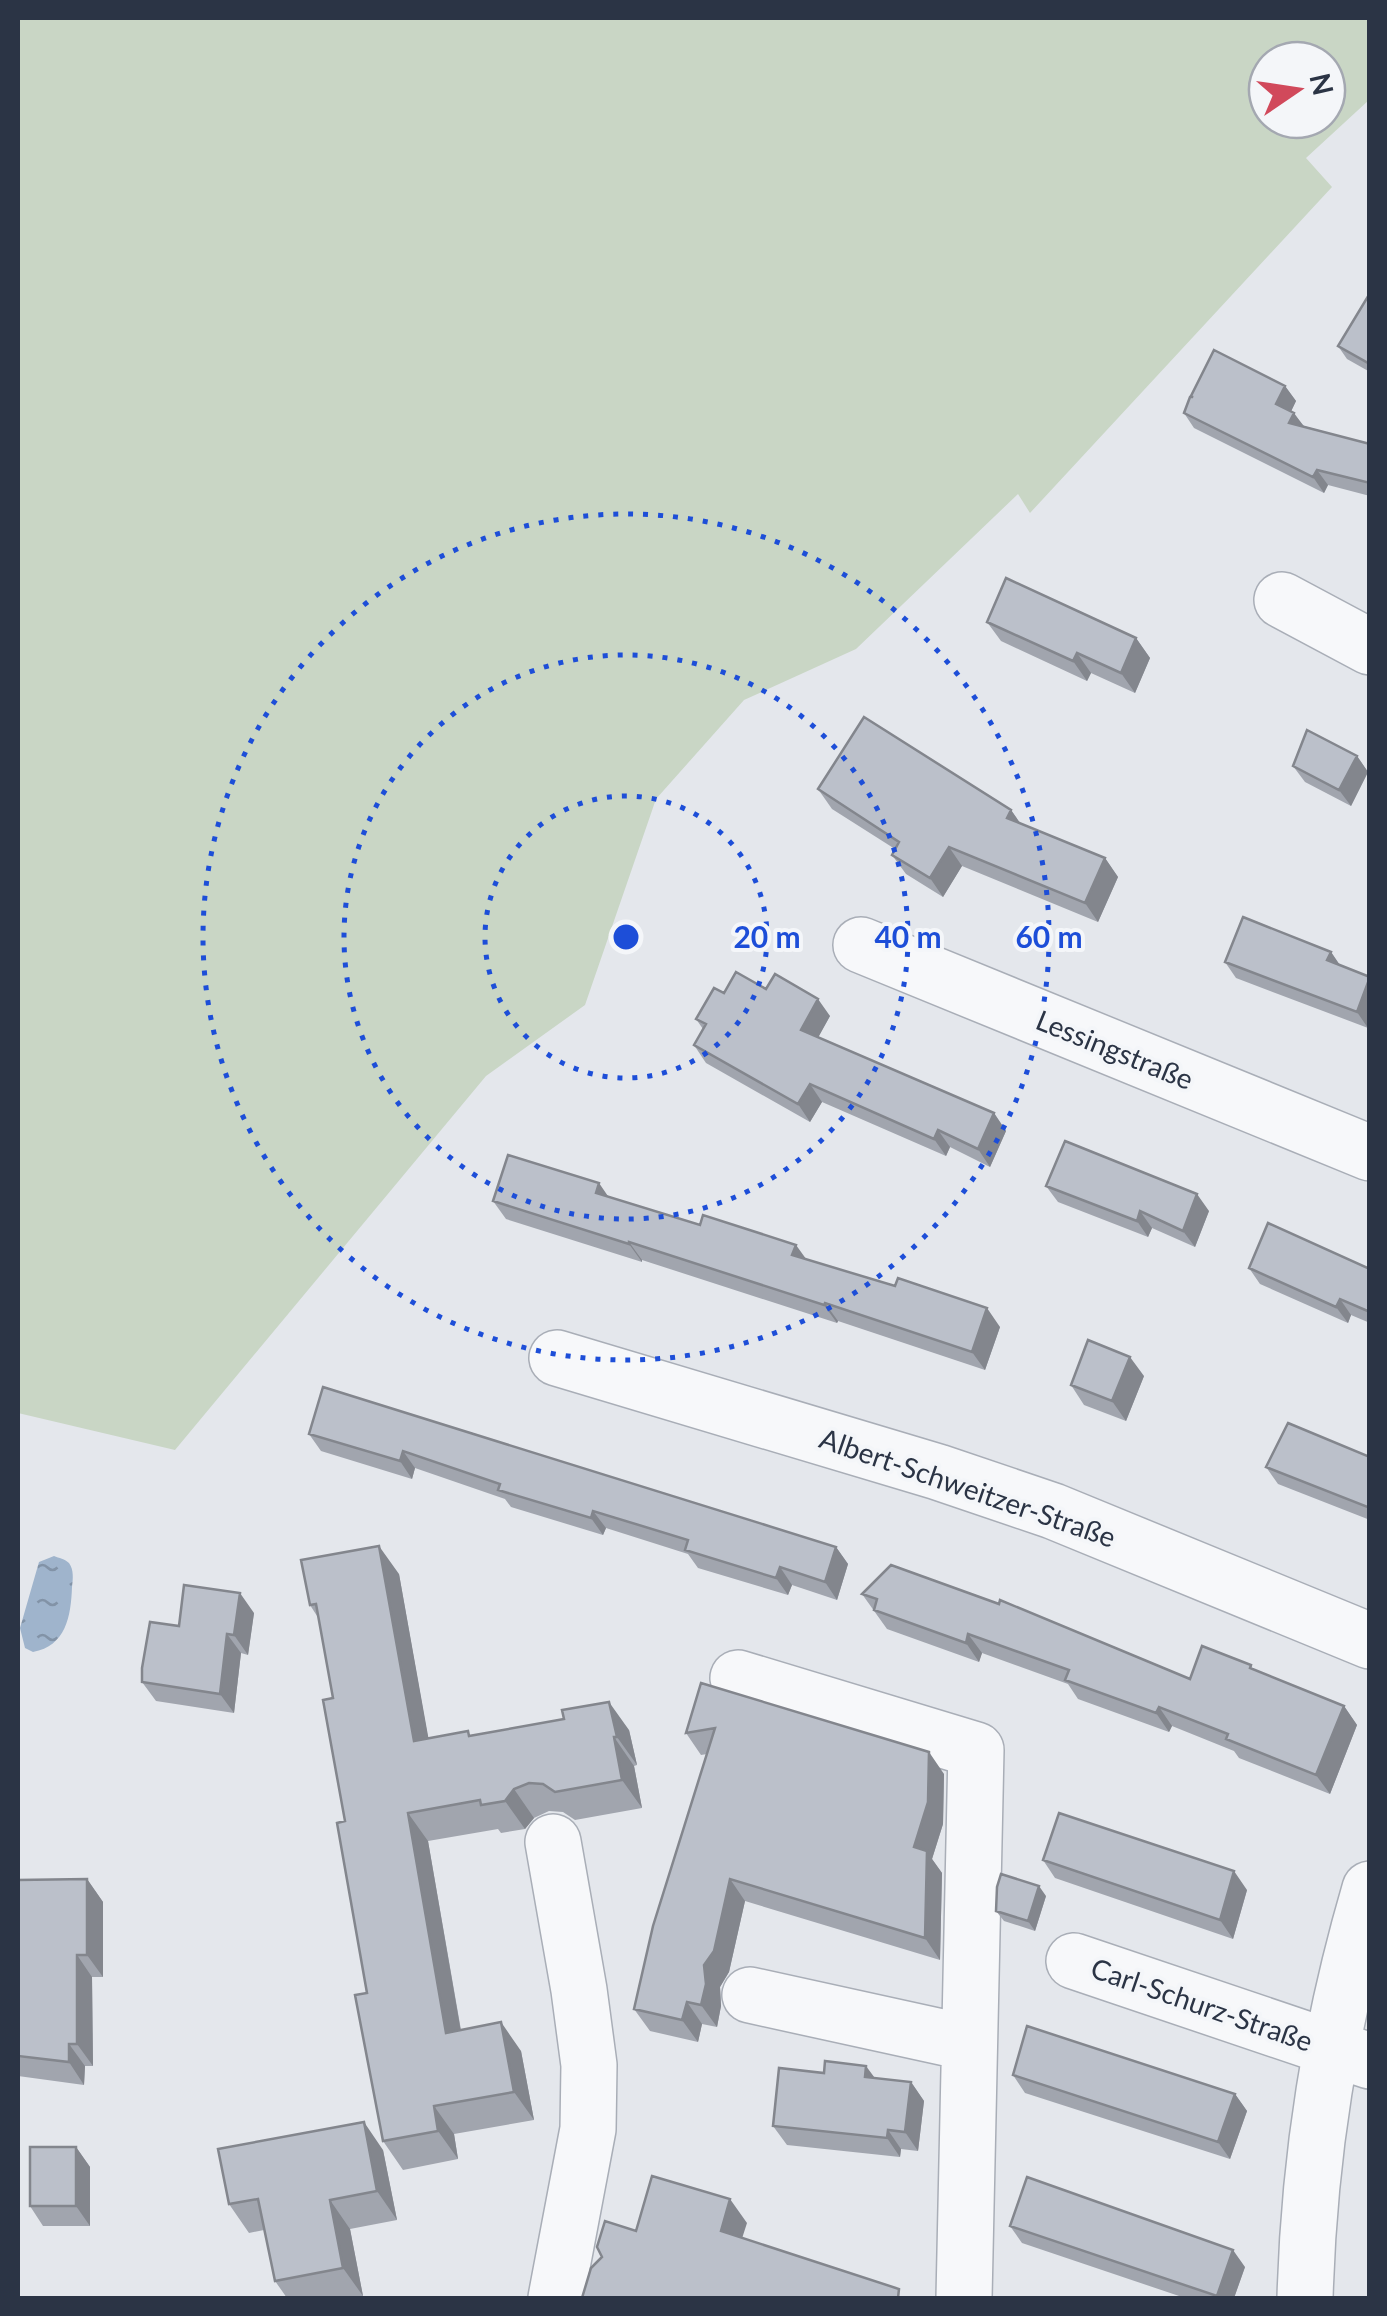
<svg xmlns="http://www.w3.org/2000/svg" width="1387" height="2316" viewBox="0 0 1387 2316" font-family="Lato,sans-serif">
	<defs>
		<pattern id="water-ripples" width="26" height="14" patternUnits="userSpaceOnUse" patternTransform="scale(2.5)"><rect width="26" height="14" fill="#9fb4cc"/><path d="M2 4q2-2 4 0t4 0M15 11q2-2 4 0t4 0" fill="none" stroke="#8293a7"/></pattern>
	</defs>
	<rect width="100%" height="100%" fill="#e4e7ec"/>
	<path fill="#c9d6c5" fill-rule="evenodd" d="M18 18H1369V100L1306 158 1332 187 1030 513 1018 494 856 649 744 700 656 799 585 1005 486 1076 175 1450 18 1413ZM1267 60H1327V120H1267Z"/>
	<path fill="url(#water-ripples)" d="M54 1556C59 1558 65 1559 69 1563 74 1570 73 1579 72 1587 71 1616 66 1646 33 1652L25 1648 20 1628 39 1562Z"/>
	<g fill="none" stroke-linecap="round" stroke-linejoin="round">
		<g stroke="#a9aeb7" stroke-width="58">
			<path id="minor" d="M1282 600 1370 647
				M861 945 1370 1153
				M557 1358 938 1472 1053 1511 1370 1641
				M738 1678 976 1750 964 2298
				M553 1842 579 1990 589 2065 588 2129 556 2298
				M1074 1961 1370 2061
				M750 1995 969 2043
				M1305 2298C1309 2155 1330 2026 1370 1889"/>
		</g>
		<use href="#minor" stroke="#f7f8fa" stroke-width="55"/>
	</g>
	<path fill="#a1a5ae" d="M1370 293V372L1347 359 1338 346Z
		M1285 386 1296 401 1291 411 1304 426 1370 444V496L1328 485 1324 493 1194 428 1184 413 1192 397Z
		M987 622 1136 638 1150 658 1135 693 1091 673 1087 681 1001 641Z
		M1357 756 1368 772 1351 806 1305 782 1293 766Z
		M818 789 1011 810 1020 823 1105 858 1118 877 1098 922 962 866 943 897 906 874 892 855 895 849 832 809Z
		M1331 952 1340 966 1368 1028 1236 978 1225 962Z
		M766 989 830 1016 818 1037 994 1113 1006 1131 990 1167 950 1147 946 1156 822 1102 810 1122 706 1063 694 1045 703 1029 696 1019 724 993Z
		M1046 1186 1209 1211 1195 1247 1152 1228 1148 1237 1058 1202Z
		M608 1196 807 1260 1000 1327 985 1370 838 1321 837 1323 642 1260V1262L506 1219 493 1201Z
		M1249 1268 1370 1269V1323L1351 1315 1348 1323 1260 1284Z
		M1144 1376 1126 1421 1084 1405 1071 1385Z
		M323 1387 836 1547 848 1564 837 1600 792 1585 788 1595 698 1568 688 1554 606 1528 603 1535 511 1507 505 1499 415 1468 412 1479 321 1451 309 1434Z
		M1370 1457V1520L1278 1484 1266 1467Z
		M399 1574 428 1738 629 1730 637 1765 634 1766 642 1808 575 1820 563 1812 549 1811 534 1818 525 1829 501 1833 498 1829 428 1841 461 2030 521 2051 534 2120 454 2134 458 2159 403 2170 383 2141 333 1698 319 1619 310 1605Z
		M862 1594 1190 1679 1251 1665 1254 1670 1344 1706 1357 1725 1330 1794 1239 1758 1234 1751 1172 1726 1169 1732 1078 1699 1068 1684 982 1653 979 1662 887 1629Z
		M254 1613 248 1655 241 1653 234 1713 156 1701 142 1682 179 1626Z
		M701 1683 944 1774 943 1824 932 1859 942 1873 940 1960 745 1901 729 1972 720 1987 721 2006 717 2027 702 2024 698 2042 650 2031 634 2009 707 1754 701 1755 686 1733Z
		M1043 1860 1247 1890 1233 1939 1055 1878Z
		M87 1879 103 1902V1977H92L93 2066H85L84 2085 18 2076V1880Z
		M1046 1896 1035 1931 1004 1921 996 1911Z
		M1013 2075 1235 2094 1247 2111 1230 2159 1025 2093Z
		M875 2078 911 2082 924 2101 918 2151 901 2149 900 2157 787 2145 773 2126Z
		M76 2147 90 2167V2226H43L30 2206Z
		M383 2150 397 2220 350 2229 363 2296 353 2298H287L275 2281 264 2230 249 2233 229 2204Z
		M1010 2226 1245 2267 1234 2298H1185L1022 2243Z"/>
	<path fill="#83868d" d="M1285 386 1296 401 1287 420 1276 404Z
		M1294 413 1305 428 1289 423Z
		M1317 470 1328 485 1324 493 1313 477Z
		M1136 638 1150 658 1135 693 1121 673Z
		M1077 653 1091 673 1087 681 1073 661Z
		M1357 756 1368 772 1351 806 1339 790Z
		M1011 810 1025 830 1007 818Z
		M949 847 962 866 943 897 930 878Z
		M1105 858 1118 877 1098 922 1085 903Z
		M1331 952 1342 968 1327 960Z
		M1370 979V1024L1368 1028 1357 1012Z
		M818 999 830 1016 813 1047 801 1030Z
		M810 1084 822 1102 810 1122 798 1104Z
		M994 1113 1006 1131 990 1167 978 1149Z
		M938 1130 950 1147 946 1156 934 1139Z
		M599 1183 612 1202 596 1193Z
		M1197 1194 1209 1211 1195 1247 1183 1231Z
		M1140 1211 1152 1228 1148 1237 1137 1221Z
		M629 1242 642 1260V1262L629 1244Z
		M796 1245 809 1263 792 1255Z
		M1340 1299 1351 1315 1348 1323 1336 1307Z
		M825 1303 838 1321 837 1323 824 1305Z
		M987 1308 1000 1327 985 1370 972 1352Z
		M1130 1357 1144 1376 1126 1421 1112 1401Z
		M403 1451 415 1468 412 1479 400 1461Z
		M593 1511 606 1528 603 1535 591 1518Z
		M379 1546 399 1574 434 1769 414 1741Z
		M836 1547 848 1564 837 1600 825 1582Z
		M780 1567 792 1585 788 1595 776 1578Z
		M240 1593 254 1613 248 1655 234 1635Z
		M227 1634 241 1653 234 1713 220 1694Z
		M968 1634 982 1653 979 1662 966 1643Z
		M609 1702 629 1730 637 1765 617 1737Z
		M1344 1706 1357 1725 1330 1794 1316 1775Z
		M1159 1707 1172 1726 1169 1732 1156 1713Z
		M614 1737 634 1766 642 1808 622 1780Z
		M929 1752 944 1774 943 1824 932 1859 942 1873 940 1960 925 1938 914 1847Z
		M514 1789 534 1818 525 1829 505 1801Z
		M408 1813 428 1841 466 2061 446 2033Z
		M1234 1871 1247 1890 1233 1939 1220 1920Z
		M87 1879 103 1902V1977L87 1955Z
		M730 1879 745 1901 729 1972 720 1987 721 2006 717 2027 701 2005 704 1965Z
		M1039 1886 1046 1896 1035 1931 1028 1921Z
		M77 1955 92 1977 93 2066 77 2044Z
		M687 2002 702 2024 698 2042 682 2020Z
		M501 2022 521 2051 534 2120 514 2092Z
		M69 2044 85 2066 84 2085 69 2062Z
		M866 2066 880 2085 865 2077Z
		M911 2082 924 2101 918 2151 905 2132Z
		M1235 2094 1247 2111 1230 2159 1218 2142Z
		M434 2106 454 2134 458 2159 438 2131Z
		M364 2122 383 2150 397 2220 377 2191Z
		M888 2130 901 2149 900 2157 887 2138Z
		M76 2147 90 2167V2226L76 2206Z
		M730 2199 747 2223 737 2254 721 2231Z
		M330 2200 350 2229 363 2296 343 2268Z
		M1233 2250 1245 2267 1234 2298H1219L1217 2296Z"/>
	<path fill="#bbc0ca" stroke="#83868d" stroke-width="2.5" d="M1370 293V364L1338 346Z
		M1214 350 1285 386 1276 404 1294 413 1289 423 1370 444V483L1317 470 1313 477 1184 413 1190 397H1193L1191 396Z
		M1006 578 1136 638 1121 673 1077 653 1073 661 987 622Z
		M864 717 1011 810 1007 818 1105 858 1085 903 949 847 930 878 892 855 899 842 818 789Z
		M1307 730 1357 756 1339 790 1293 766Z
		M1243 917 1331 952 1327 960 1370 977 1357 1012 1225 962Z
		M736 972 766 989 775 974 818 999 801 1030 994 1113 978 1149 938 1130 934 1139 810 1084 798 1104 694 1045 706 1024 696 1019 714 988 724 993Z
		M1065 1141 1197 1194 1183 1231 1140 1211 1137 1221 1046 1186Z
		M508 1155 599 1183 596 1193 700 1225 703 1215 796 1245 792 1255 895 1286 898 1278 987 1308 972 1352 825 1303 824 1305 629 1242V1244L493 1201Z
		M1268 1223 1370 1269V1312L1340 1299 1336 1307 1249 1268Z
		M1088 1340 1130 1357 1112 1401 1071 1385Z
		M323 1387 836 1547 825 1582 780 1567 776 1578 685 1550 688 1540 593 1511 591 1518 498 1490 500 1484 403 1451 400 1461 309 1434Z
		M1288 1423 1370 1457V1508L1266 1467Z
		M379 1546 414 1741 468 1731 469 1736 564 1719 562 1710 609 1702 617 1737H614L622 1780 555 1792 543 1784 529 1783 514 1789 505 1801 481 1805 480 1800 408 1813 446 2033 501 2022 514 2092 434 2106 438 2131 383 2141 355 1995 367 1993 337 1823 345 1821 323 1700 333 1698 316 1604 310 1605 301 1560Z
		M891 1565 999 1604 1000 1600 1190 1679 1202 1646 1251 1665 1250 1668 1344 1706 1316 1775 1226 1739 1228 1734 1159 1707 1156 1713 1065 1680 1069 1670 968 1634 966 1643 874 1610 877 1599 862 1594Z
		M184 1585 240 1593 234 1635 227 1634 220 1694 142 1682V1668L150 1622 179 1626Z
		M701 1683 929 1752 928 1802 914 1847 927 1851 925 1938 730 1879 714 1951 704 1965 706 1984 701 2005 687 2002 682 2020 634 2009 653 1926 715 1728 686 1733Z
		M1059 1813 1234 1871 1220 1920 1043 1860Z
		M1001 1874 1039 1886 1028 1921 996 1911 997 1887Z
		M87 1879V1955H77V2044H69V2062L18 2056V1880Z
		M1027 2026 1235 2094 1218 2142 1013 2075Z
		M825 2061 866 2066 865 2077 911 2082 905 2132 888 2130 887 2138 773 2126 779 2068 824 2073Z
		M364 2122 377 2191 330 2200 343 2268 275 2281 258 2199 229 2204 218 2149Z
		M30 2147H76V2206H30Z
		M652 2176 730 2199 721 2231 899 2289 898 2298H582L591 2268 602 2257 597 2247 605 2221 636 2231Z
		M1027 2177 1233 2250 1217 2296 1010 2226Z"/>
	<g fill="none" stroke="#1d4ed8" stroke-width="5" stroke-dasharray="5 10">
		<circle cx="626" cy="937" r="141"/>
		<circle cx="626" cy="937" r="282"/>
		<circle cx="626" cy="937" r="423"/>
	</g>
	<g text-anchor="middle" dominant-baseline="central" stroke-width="8" stroke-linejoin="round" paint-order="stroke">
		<g font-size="28" fill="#2b3445" stroke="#f4f6f9">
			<text transform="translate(1115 1049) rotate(22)">Lessingstraße</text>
			<text transform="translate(968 1487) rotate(19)">Albert-Schweitzer-Straße</text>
			<text transform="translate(1202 2004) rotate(19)">Carl-Schurz-Straße</text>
		</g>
	</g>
	<circle cx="626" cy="937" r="15" fill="#1d4ed8" stroke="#f4f6f9" stroke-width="5"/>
	<g font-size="30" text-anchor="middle" font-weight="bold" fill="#1d4ed8" stroke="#f4f6f9" stroke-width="8" stroke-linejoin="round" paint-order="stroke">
		<text x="767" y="948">20 m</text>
		<text x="908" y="948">40 m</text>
		<text x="1049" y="948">60 m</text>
	</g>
	<rect width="1387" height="2316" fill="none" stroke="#2b3445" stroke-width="40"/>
	<g transform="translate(1297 90) rotate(77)"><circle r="48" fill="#f4f6f9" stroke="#a4a8b1" stroke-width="2.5"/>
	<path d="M0-8L18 38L0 25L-18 38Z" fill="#d1495b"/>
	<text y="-15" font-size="28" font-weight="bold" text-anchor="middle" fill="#2b3445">N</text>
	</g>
</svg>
